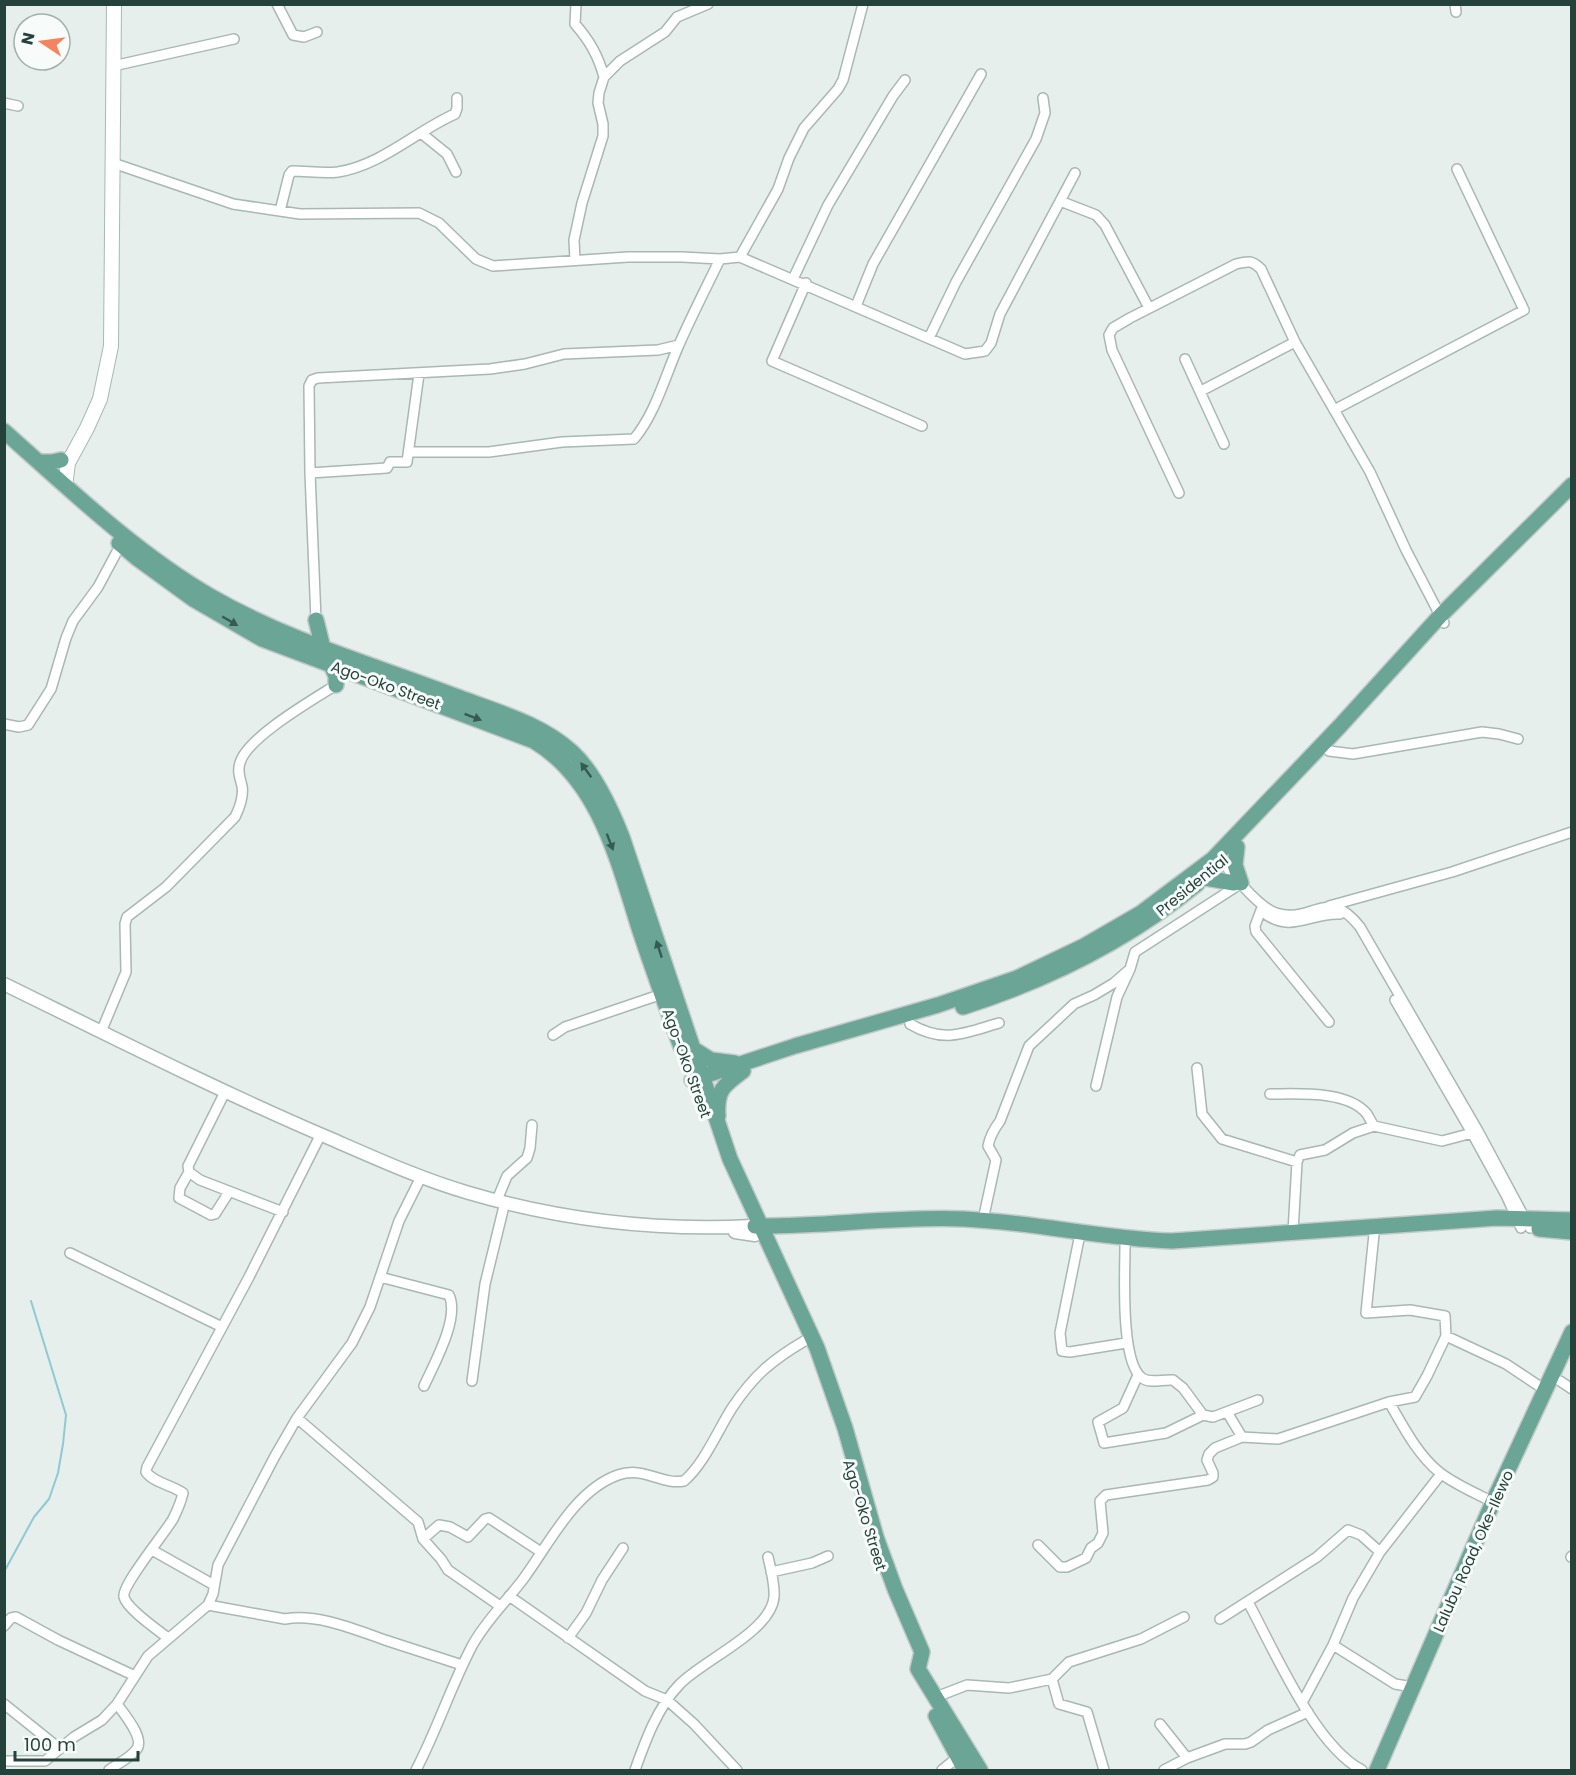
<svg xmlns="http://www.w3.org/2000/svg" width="1576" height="1775" viewBox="0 0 1576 1775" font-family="Poppins,sans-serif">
	<rect width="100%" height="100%" fill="#e6efeb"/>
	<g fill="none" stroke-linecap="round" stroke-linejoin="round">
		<path stroke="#8ec9d4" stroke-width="2" d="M4 1572 34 1517 49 1499 58 1473 63 1444 66 1415 31 1301"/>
		<g stroke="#a8b8b2" stroke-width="12">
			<path id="minor" d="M277 4 293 35 304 37 317 32
				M576 4 575 24C589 40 598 55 604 77
				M1455 4 1456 12
				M113 66 234 39
				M4 103 18 106
				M421 133 447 154 456 172
				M113 163 233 204 300 214 419 213 439 223 476 259 493 266 628 257H682L720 259 740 257 965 354 985 351 991 343 1000 314 1075 173
				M1060 201 1096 215 1105 225 1149 308
				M280 211 289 175 292 171C307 171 323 174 338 172 382 165 416 131 455 114L457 108V98
				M740 257 778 189 789 158 804 128 838 89 843 80 863 4
				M575 260 574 240 582 203 603 136V124L598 103 599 93 604 77 620 61 665 32 677 17 708 4
				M793 279 828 205 893 96 905 80
				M806 283 772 361 922 426
				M856 306 873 264 981 74
				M929 338 956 282 1036 139 1045 113 1043 98
				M1185 359 1224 444
				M1201 391 1295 342
				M1334 410 1524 310 1457 169
				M409 452H489L562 442 634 439C655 414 665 377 678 347 691 317 706 288 720 259
				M310 473 387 468 390 462H407L419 374
				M1179 493 1112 350 1109 335 1113 328 1130 318 1236 264C1248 261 1252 260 1261 269L1295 342 1370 472 1406 550 1444 623
				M316 620 310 473 309 386 312 380 318 378 490 369 525 364 564 354 658 350 679 345
				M4 724 19 727 28 725 51 689 66 638 73 621 98 587 121 544
				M1329 751 1353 754 1482 732 1499 734 1518 739
				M1217 854C1227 869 1259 908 1276 913 1312 925 1327 885 1360 927L1478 1131 1530 1228
				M1329 906 1452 872 1572 832
				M1261 910 1255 926 1256 932 1329 1022
				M1264 913C1291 934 1312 912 1340 914
				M1395 1000 1472 1133 1506 1195 1521 1228
				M910 1024C944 1044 965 1033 999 1023
				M101 1032 126 972 125 924 127 917 166 887 235 817C240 807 244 797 242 786 240 778 237 771 240 763 246 738 314 699 336 685
				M553 1035 565 1027 662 994
				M1197 1068 1202 1114 1222 1139 1297 1162
				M1096 1086 1117 997 1130 969 1135 952 1237 886
				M225 1092 188 1166 189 1172 200 1180 283 1212
				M1270 1094C1297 1094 1348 1090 1367 1114 1369 1117 1371 1122 1374 1126
				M189 1172 180 1188 179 1198 211 1215 215 1214 229 1192
				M497 1200 507 1176 527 1158 530 1148 532 1125
				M983 1220 996 1160 988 1146C990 1136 994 1129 1000 1121L1029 1046 1074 1004 1094 995 1114 983 1130 969
				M1293 1232 1297 1162 1300 1155 1325 1150 1353 1133 1374 1126 1442 1141 1476 1132
				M1079 1239 1060 1333 1062 1351 1070 1352 1126 1343
				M1125 1246C1125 1273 1120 1362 1142 1378 1150 1384 1163 1379 1173 1380L1183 1388 1203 1415 1213 1417 1258 1400
				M70 1253 222 1327
				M380 1277 449 1295C460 1318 434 1364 424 1386
				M1446 1336 1506 1364 1545 1390
				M1138 1375 1123 1408 1098 1422 1104 1443 1166 1433 1203 1415
				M472 1381 485 1284 505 1202
				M1560 1381 1572 1389
				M1389 1402C1403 1426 1417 1454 1439 1472 1454 1484 1475 1493 1493 1502
				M1227 1412 1242 1437
				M297 1418 418 1522 423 1539 441 1559 448 1570 500 1606
				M423 1539 439 1525 450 1527 468 1537 485 1519 489 1518 541 1552
				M1038 1545 1060 1567H1067L1086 1558 1091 1548 1098 1543 1103 1533 1100 1501 1106 1495 1208 1480 1213 1477V1473L1207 1460 1209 1454 1215 1448 1242 1437 1278 1439 1389 1402 1415 1397 1427 1376 1446 1336 1445 1316 1410 1310 1366 1313 1374 1234
				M152 1550 214 1585
				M1571 1557 1572 1556
				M771 1572 812 1563 828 1556
				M509 1596 645 1691 667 1700 694 1724 737 1770
				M1248 1602C1274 1650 1315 1746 1362 1770
				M208 1605 285 1619C318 1613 356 1630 388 1641 412 1649 437 1657 462 1665
				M1220 1619 1317 1557 1348 1530 1361 1535 1380 1552
				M4 1626 11 1618 16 1617 58 1640 135 1676
				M168 1638C158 1630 127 1609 124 1597 121 1586 165 1533 173 1519 177 1511 181 1502 183 1493 172 1485 154 1483 146 1472L147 1467 249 1277 321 1134
				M568 1638 586 1613 602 1580 623 1548
				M1333 1645 1395 1684 1413 1687
				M1052 1679 1059 1704 1087 1712 1104 1770
				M936 1697 967 1685 1009 1688 1052 1679 1069 1662 1141 1639 1184 1617
				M1302 1703 1333 1645 1353 1598 1380 1552 1441 1474
				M4 1704 60 1749
				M1160 1724 1187 1758 1225 1744H1245L1251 1742 1268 1730 1308 1712
				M4 1761H45L74 1737 102 1720 117 1704 148 1656 208 1605 213 1594 218 1565 275 1456 297 1418 352 1343 370 1307 399 1221 421 1177
				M109 1770C117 1764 130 1758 136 1750 146 1739 124 1714 117 1704
				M416 1770C437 1730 451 1686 472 1646 486 1620 507 1601 524 1578 549 1544 575 1490 618 1475 644 1466 660 1485 684 1481 704 1464 718 1430 732 1408 754 1375 772 1360 806 1340
				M635 1770C645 1742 657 1708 679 1685 701 1661 771 1632 774 1597 775 1584 771 1570 768 1557
				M942 1770 958 1757
				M1164 1770 1187 1758"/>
		</g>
		<g stroke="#a8b8b2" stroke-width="15">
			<path id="tertiary" d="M4 984C112 1037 219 1091 329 1138 375 1158 421 1179 469 1193 561 1220 656 1231 752 1226
				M735 1232 755 1235"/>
		</g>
		<g stroke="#a4bbb3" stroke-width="16">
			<path id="secondary" d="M65 486 68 463 87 428 100 399 111 346 114 4"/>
		</g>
		<g stroke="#c2cac8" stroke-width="18">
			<path id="primary" d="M4 431C68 488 136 553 210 596 288 641 374 665 458 697 497 712 540 723 572 752 595 773 611 809 622 837L730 1159 817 1348 845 1428 876 1537 895 1589 922 1652 918 1669 980 1770
				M39 462H52L61 460
				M119 543 138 559 193 599 262 639 534 741C600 781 618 862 640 931 653 970 667 1009 681 1047
				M316 620 323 648
				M331 665 336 676V685
				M1237 847 1235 865 1241 883
				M1205 878 1234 883
				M963 1007C1048 980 1127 941 1197 884
				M692 1048 711 1060 735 1063
				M692 1080 795 1046 938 1005 1017 978 1084 946 1141 913 1213 859 1340 726 1440 616 1572 485
				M718 1116C716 1090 724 1085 743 1071
				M755 1226C824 1227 895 1216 964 1219 1034 1222 1102 1239 1172 1241L1497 1218 1572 1220
				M1539 1229 1572 1232
				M936 1716 965 1770
				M1377 1770 1493 1502 1572 1332"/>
		</g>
		<use href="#minor" stroke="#fff" stroke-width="9"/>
		<use href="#tertiary" stroke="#fff" stroke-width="12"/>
		<use href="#secondary" stroke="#fff" stroke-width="14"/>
		<use href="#primary" stroke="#6aa596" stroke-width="15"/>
	</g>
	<defs><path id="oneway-solid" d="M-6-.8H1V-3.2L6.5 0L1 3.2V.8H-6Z" transform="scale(1.5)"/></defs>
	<g fill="#365b51">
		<use href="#oneway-solid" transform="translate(230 621) rotate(30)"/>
		<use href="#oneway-solid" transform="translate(473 717) rotate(21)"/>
		<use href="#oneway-solid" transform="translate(586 770) rotate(-126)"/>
		<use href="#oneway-solid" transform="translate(610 842) rotate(69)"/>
		<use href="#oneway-solid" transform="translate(659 949) rotate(-108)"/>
	</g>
	<g text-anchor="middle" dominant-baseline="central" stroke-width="6" stroke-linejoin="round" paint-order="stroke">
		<g font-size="15" fill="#24423a" stroke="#f7fbf9">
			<text transform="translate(386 685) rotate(20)">Ago-Oko Street</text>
			<text transform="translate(1192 885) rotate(-39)">Presidential</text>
			<text transform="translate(687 1063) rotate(70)">Ago-Oko Street</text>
			<text transform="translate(865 1515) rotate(73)">Ago-Oko Street</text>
			<text transform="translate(1473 1551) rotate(-66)">Lalubu Road, Oke-Ilewo</text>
		</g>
	</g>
	<rect width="1576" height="1775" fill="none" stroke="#24423a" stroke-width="12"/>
	<g transform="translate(42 42) rotate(283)"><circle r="28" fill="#f7fbf9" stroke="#a3b1ad" stroke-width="1.5"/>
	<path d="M0-4.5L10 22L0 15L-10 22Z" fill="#f4845f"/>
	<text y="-9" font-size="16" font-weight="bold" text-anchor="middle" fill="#24423a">N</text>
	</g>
	<path d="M15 1751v9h123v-9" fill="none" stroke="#24423a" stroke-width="3"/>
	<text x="24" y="1751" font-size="18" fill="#24423a" stroke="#f7fbf9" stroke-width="4.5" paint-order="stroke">100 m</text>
</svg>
